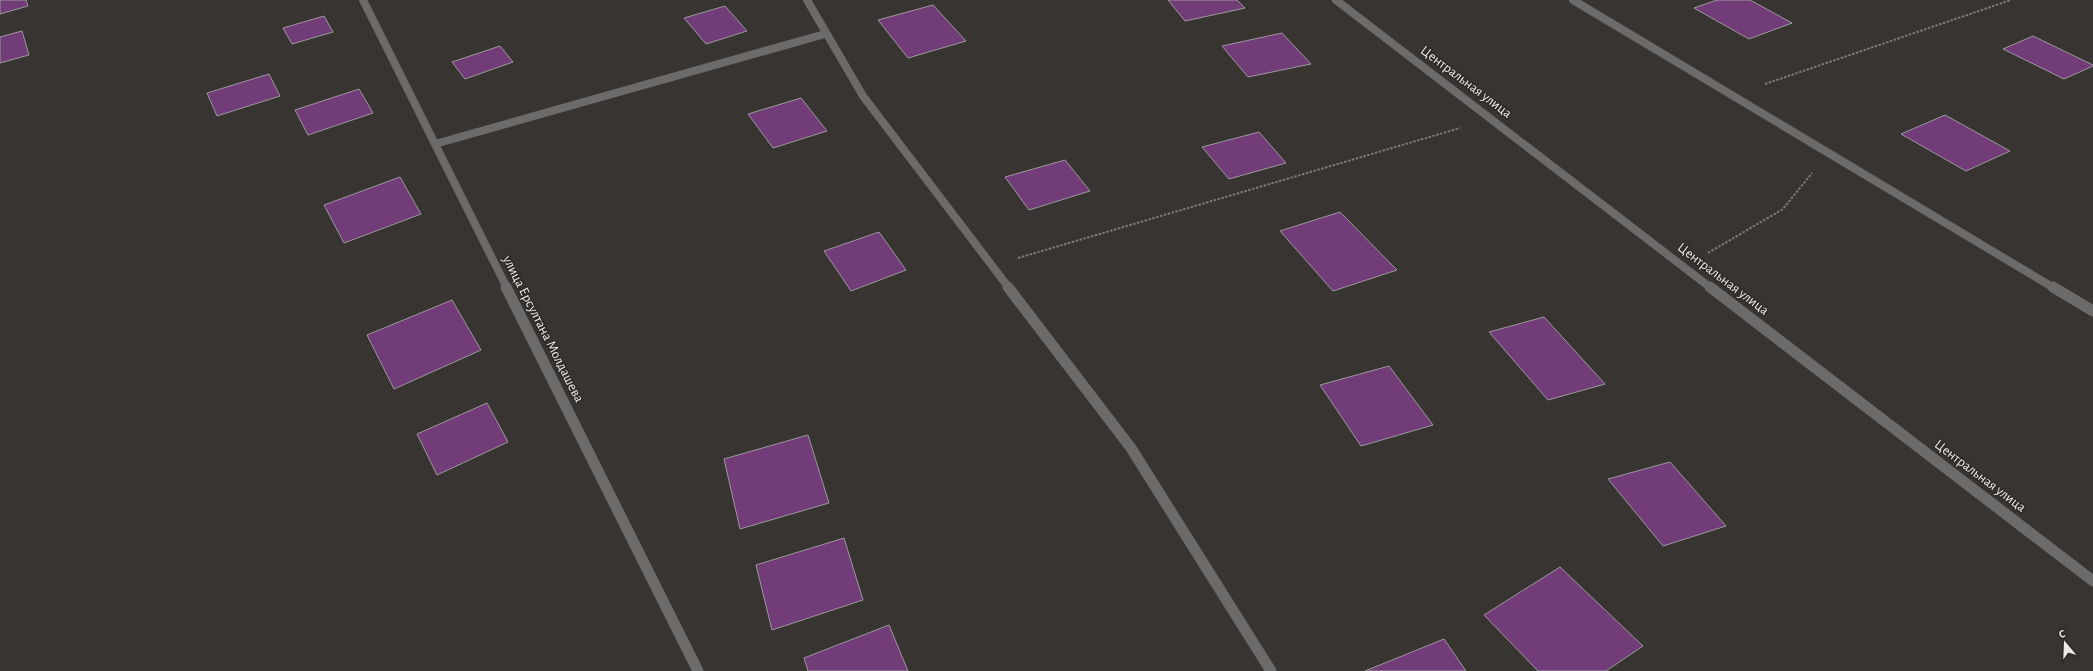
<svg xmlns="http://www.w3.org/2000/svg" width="2093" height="671" viewBox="0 0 2093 671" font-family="'Alegreya Sans',sans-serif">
	<rect width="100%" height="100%" fill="#373432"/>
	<path fill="#713c77" stroke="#9c999c" d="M0 0H26L28 6 0 14Z
		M1168 0H1237L1245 8 1185 21Z
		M1717 0H1750L1792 23 1749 39 1694 8Z
		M933 5 966 41 908 58 878 20Z
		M725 6 747 31 706 44 684 18Z
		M324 16 333 32 292 44 283 28Z
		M22 31 29 55 0 63V37Z
		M1282 33 1311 64 1248 77 1222 46Z
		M2033 36 2093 65V66L2064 79 2003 49Z
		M500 46 513 62 465 79 452 62Z
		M269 74 280 96 217 116 207 93Z
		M359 89 373 113 308 135 295 110Z
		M801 98 827 131 773 148 748 114Z
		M1945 115 2010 151 1966 171 1901 134Z
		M1259 132 1286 163 1229 179 1202 147Z
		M1065 160 1090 191 1029 210 1005 177Z
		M400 177 421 214 344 243 324 205Z
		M1340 212 1397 270 1333 291 1280 231Z
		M879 232 906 270 851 291 824 251Z
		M452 300 481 350 394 389 367 335Z
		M1544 317 1605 384 1548 400 1489 332Z
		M1389 366 1433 425 1361 446 1320 385Z
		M487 403 508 442 437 475 417 434Z
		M808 435 829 503 740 529 724 459Z
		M1670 462 1726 526 1663 546 1608 479Z
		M844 538 863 600 772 630 756 565Z
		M1560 567 1643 646 1606 671H1538L1484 615Z
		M889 625 908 671H808L804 658Z
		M1444 639 1466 671H1365Z"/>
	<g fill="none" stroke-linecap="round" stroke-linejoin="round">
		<path stroke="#7c7a78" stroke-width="2" stroke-dasharray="2.5 1.5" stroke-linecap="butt" d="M1765 84 2011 0
			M1708 253 1783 209 1812 173
			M1018 258 1460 128"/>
		<path stroke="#6d6b6a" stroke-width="8" d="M363 0 507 288
			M807 0 863 96 1009 288
			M1336 0 1711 288
			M1573 0 2054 288
			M435 144 825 34"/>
		<path stroke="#6d6b6a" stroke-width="11" d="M506 287 698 671
			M1008 287 1131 448 1271 671
			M1710 287 2093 581
			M2053 287 2093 311"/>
	</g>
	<g text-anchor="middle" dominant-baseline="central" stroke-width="3" stroke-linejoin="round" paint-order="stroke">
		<g font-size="14" fill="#eceae9" stroke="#2d2a28">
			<text transform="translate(1466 82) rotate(37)">Центральная улица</text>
			<text transform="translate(1723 279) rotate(37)">Центральная улица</text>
			<text transform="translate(543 329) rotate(63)">улица Ерсултана Молдашева</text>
			<text transform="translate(1980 476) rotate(37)">Центральная улица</text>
		</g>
	</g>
	<g transform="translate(2065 643) rotate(341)" stroke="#2d2a28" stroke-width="3" paint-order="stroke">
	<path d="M0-3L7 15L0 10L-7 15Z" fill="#eceae9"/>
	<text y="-6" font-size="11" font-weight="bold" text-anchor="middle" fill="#eceae9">С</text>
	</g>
</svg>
